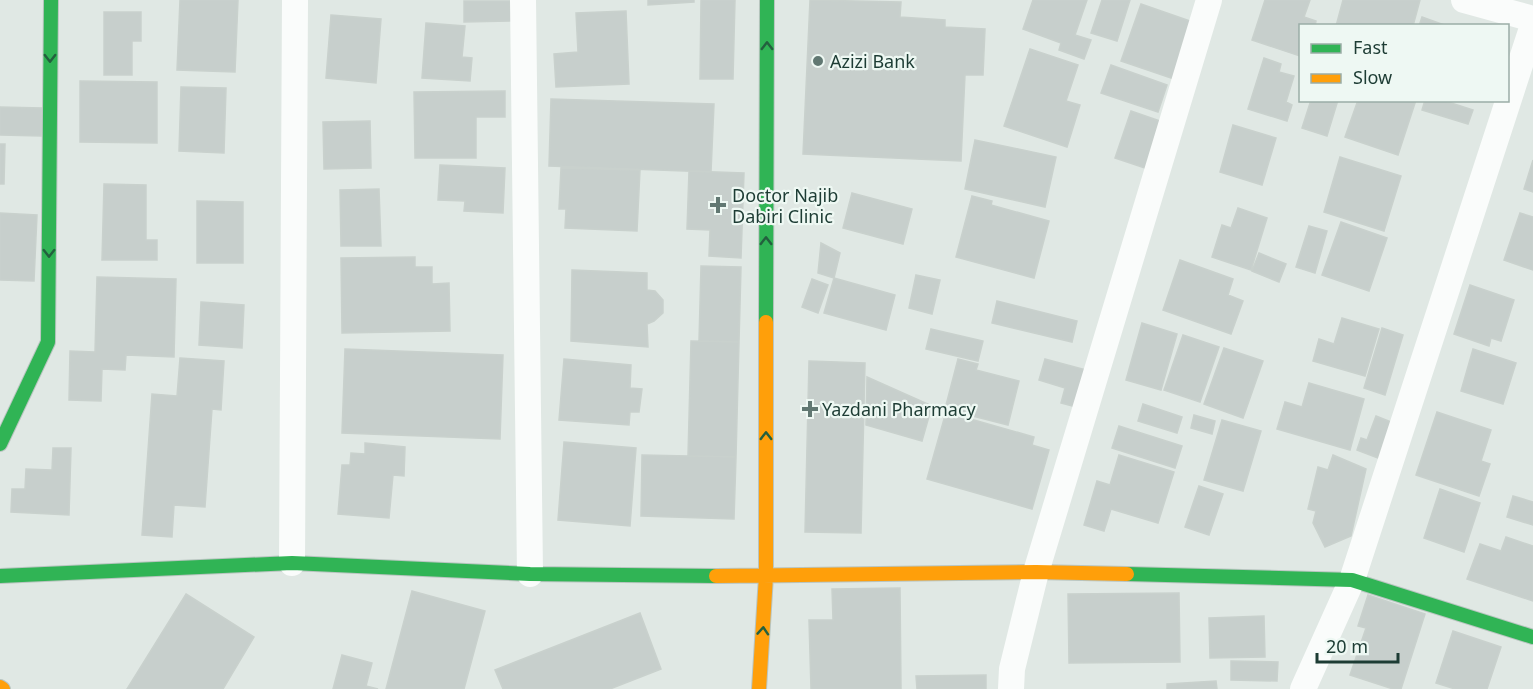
<svg xmlns="http://www.w3.org/2000/svg" width="1533" height="689" viewBox="0 0 1533 689" font-family="'Noto Sans',sans-serif">
	<rect width="100%" height="100%" fill="#e0e8e4"/>
	<path fill="#c7cfcc" stroke="#c9d1cd" stroke-width="1.5" d="M180 0H238L235 72 177 70Z
		M648 0H694V2L648 5Z
		M701 0H735L733 79H700Z
		M810 0 901 2 900 17 945 20V27L985 29 983 75H965L961 161 803 154Z
		M1033 0H1087L1075 35 1091 40 1084 59 1059 50 1061 43 1023 29Z
		M1102 0H1130L1117 41 1091 33Z
		M1265 0H1310L1304 17 1316 21 1315 26H1300V56L1252 40Z
		M1343 0H1420L1413 26H1336Z
		M464 1H510L511 21 464 22Z
		M1141 4 1190 21 1179 54 1185 56 1177 80 1121 61Z
		M626 11 629 84 556 87 554 54 578 52 576 13Z
		M104 12H141V41H132V75H104Z
		M331 15 381 19 376 83 326 78Z
		M1422 17 1447 26H1419Z
		M426 23 465 26 462 57 472 58 470 81 422 78Z
		M1030 49 1078 65 1066 101 1080 105 1067 147 1004 126Z
		M1264 58 1281 64 1279 72 1294 76 1286 102 1292 105 1287 121 1248 109Z
		M1111 65 1167 85 1158 112 1101 93Z
		M80 81 157 82V143L80 142Z
		M181 87 226 88 224 153 179 151Z
		M505 91V117H476V158H415L414 92Z
		M551 99 714 104 711 172 549 166Z
		M1311 100H1338L1327 136 1302 128Z
		M1358 100H1416L1398 155 1345 137Z
		M1425 100H1442L1473 110 1468 124 1422 110Z
		M0 107 42 108 41 136 0 135Z
		M1131 111 1160 121 1145 168 1115 158Z
		M370 121 371 168 324 169 323 122Z
		M1233 125 1276 138 1262 185 1220 172Z
		M975 140 1056 157 1045 207 965 189Z
		M0 144H5L4 184H0Z
		M1340 157 1401 176 1384 231 1324 212Z
		M1533 160V192L1524 189Z
		M440 165 505 168 503 213 464 211 465 201 438 200Z
		M561 168 640 170 637 231 565 228 566 209H559Z
		M689 171 744 173 741 258 709 256 710 230 687 229Z
		M104 184 146 185V240H157V260H102Z
		M379 189 381 246H341L340 190Z
		M852 193 912 209 903 244 843 228Z
		M972 196 992 201 991 205 1049 221 1034 278 956 257Z
		M197 201 243 202V263H197Z
		M1238 208 1267 218 1251 270 1212 257 1222 225 1231 228Z
		M0 213 37 215 34 281 0 280Z
		M1520 213 1533 217V270L1504 260Z
		M1341 222 1387 238 1369 291 1322 275Z
		M1309 226 1327 231 1315 273 1296 267Z
		M821 243 840 253 834 278 818 273Z
		M1259 253 1286 264 1279 282 1252 271Z
		M415 257V267H432V284L449 283 450 331 342 333 341 258Z
		M1180 260 1233 279 1228 295 1243 301 1231 334 1163 310Z
		M701 266 741 267 739 342 699 341Z
		M572 270 647 273V290L655 291 663 300V313L654 321 647 324 648 347 571 341Z
		M916 275 940 280 932 314 909 308Z
		M97 277 176 279 174 357 126 355 125 370 102 369 101 401 69 400 70 351 95 352Z
		M834 278 895 295 886 330 824 313Z
		M812 279 828 285 818 313 802 307Z
		M1470 285 1514 300 1501 341 1491 338 1489 346 1454 334Z
		M997 301 1077 321 1072 342 992 323Z
		M201 302 244 305 242 348 199 345Z
		M1342 318 1379 329 1365 376 1313 361 1319 339 1334 344Z
		M1142 323 1177 334 1161 390 1126 380Z
		M1382 328 1403 335 1385 395 1364 388Z
		M931 329 983 341 978 361 926 349Z
		M1183 335 1219 347 1200 402 1164 390Z
		M691 341 739 342 736 457 688 456Z
		M1224 348 1263 361 1243 418 1204 404Z
		M345 349 503 355 500 439 342 433Z
		M1473 349 1516 363 1503 404 1461 391Z
		M180 358 224 361 221 410 212 409 205 507 174 505 172 537 142 535 152 394 177 396Z
		M564 359 631 365 630 388 642 389 639 412H630L629 425 559 420Z
		M958 359 978 364 976 370 1019 381 1008 425 945 409Z
		M1045 359 1090 371 1080 408 1061 403 1065 388 1039 380Z
		M809 361 865 363 861 533 805 532Z
		M867 377 932 406 922 441 866 425Z
		M1309 383 1364 399 1350 450 1277 429 1285 402 1302 407Z
		M1143 404 1182 417 1177 433 1138 421Z
		M946 412 1034 437 1032 445 1049 450 1032 509 927 479Z
		M1437 412 1491 430 1481 461 1490 464 1479 496 1416 475Z
		M1194 415 1215 421 1212 434 1191 428Z
		M1376 416 1391 422 1378 458 1357 450 1361 438 1367 440Z
		M1222 420 1261 431 1243 491 1204 480Z
		M1119 426 1182 446 1175 468 1112 448Z
		M564 442 636 448 630 526 558 520Z
		M365 443 405 447 404 476 393 475 389 518 338 514 342 465H350L351 453 365 454Z
		M53 448H71L69 515 11 512 12 489H25L26 469 52 470Z
		M642 455 736 457 734 519 641 516Z
		M1119 455 1174 472 1158 523 1111 509 1104 531 1084 525 1097 481 1110 485Z
		M1333 455 1366 469 1351 536 1325 547 1313 523 1316 511 1308 509 1318 467 1328 470Z
		M1199 486 1223 494 1209 535 1185 527Z
		M1440 489 1480 503 1464 552 1424 538Z
		M1513 496 1533 502V525L1507 517Z
		M1506 537 1533 546V601L1467 579 1480 544 1501 551Z
		M900 588 901 689H811L809 620H833L832 589Z
		M412 591 485 611 464 689H386Z
		M1179 593 1180 662 1069 663 1068 594Z
		M186 594 254 637 223 689H127Z
		M1368 595 1425 614 1401 689H1393L1350 675 1366 628 1358 626Z
		M640 613 661 669 610 689H503L495 670Z
		M1264 616 1265 657 1210 658 1209 618Z
		M1453 631 1501 647 1487 689H1455L1436 683Z
		M342 655 372 663 366 686 378 689H333Z
		M1231 661 1278 662 1277 681 1231 680Z
		M986 675V689H917L916 676Z
		M1216 681 1217 689H1167V684Z"/>
	<g fill="none" stroke-linecap="round" stroke-linejoin="round">
		<g stroke="#b9c5c0" stroke-width="16">
			<path id="fast" d="M766 322 767 0
				M0 444 48 342 51 0
				M1127 574 1352 580 1533 637
				M0 576 292 563 530 574 716 576"/>
		</g>
		<g stroke="#b9c5c0" stroke-width="16">
			<path id="slow" d="M716 576 1036 572 1127 574
				M0 687 3 689
				M759 689 766 576V322"/>
		</g>
		<path stroke="#fafcfb" stroke-width="26" d="M523 0 530 574
			M1464 0 1533 19
			M292 563 295 0
			M1011 689 1012 669 1036 572 1209 0
			M1303 689 1352 580 1533 25"/>
		<use href="#fast" stroke="#30b455" stroke-width="14"/>
		<use href="#slow" stroke="#ff9f0a" stroke-width="14"/>
	</g>
	<defs><path id="oneway-chevron" d="M-2-3.5L2.5 0L-2 3.5" fill="none" stroke-width="1.6" stroke-linecap="round" stroke-linejoin="round" transform="scale(1.5)"/></defs>
	<g stroke="#23603e">
		<use href="#oneway-chevron" transform="translate(767 46) rotate(-90)"/>
		<use href="#oneway-chevron" transform="translate(50 58) rotate(90)"/>
		<use href="#oneway-chevron" transform="translate(766 241) rotate(-90)"/>
		<use href="#oneway-chevron" transform="translate(49 253) rotate(90)"/>
		<use href="#oneway-chevron" transform="translate(766 436) rotate(-90)"/>
		<use href="#oneway-chevron" transform="translate(763 631) rotate(-86)"/>
	</g>
	<g fill="#617872" stroke="#eef8f3" stroke-width="2">
		<circle cx="818" cy="61" r="6"/>
		<path d="M715 196h6v6h6v6h-6v6h-6v-6h-6v-6h6z"/>
		<path d="M807 400h6v6h6v6h-6v6h-6v-6h-6v-6h6z"/>
	</g>
	<g text-anchor="middle" dominant-baseline="central" stroke-width="4.5" stroke-linejoin="round" paint-order="stroke">
		<g font-size="18" fill="#1d3c34" stroke="#eef8f3" text-anchor="start">
			<text x="830" y="61">Azizi Bank</text>
			<text x="732" y="195">Doctor Najib<tspan x="732" dy="21">Dabiri Clinic</tspan></text>
			<text x="822" y="409">Yazdani Pharmacy</text>
		</g>
	</g>
	<rect x="1299" y="24" width="210" height="78" fill="#eef8f3" stroke="#9aada7" stroke-width="1.5"/>
	<rect x="1311" y="44" width="30" height="9" fill="#30b455" stroke="#9aada7" stroke-width="1.5"/>
	<text x="1353" y="54" font-size="18" fill="#1d3c34">Fast</text>
	<rect x="1311" y="74" width="30" height="9" fill="#ff9f0a" stroke="#9aada7" stroke-width="1.5"/>
	<text x="1353" y="84" font-size="18" fill="#1d3c34">Slow</text>
	<path d="M1317 653v9h81v-9" fill="none" stroke="#1d3c34" stroke-width="3"/>
	<text x="1326" y="653" font-size="18" fill="#1d3c34" stroke="#eef8f3" stroke-width="4.5" paint-order="stroke">20 m</text>
</svg>
